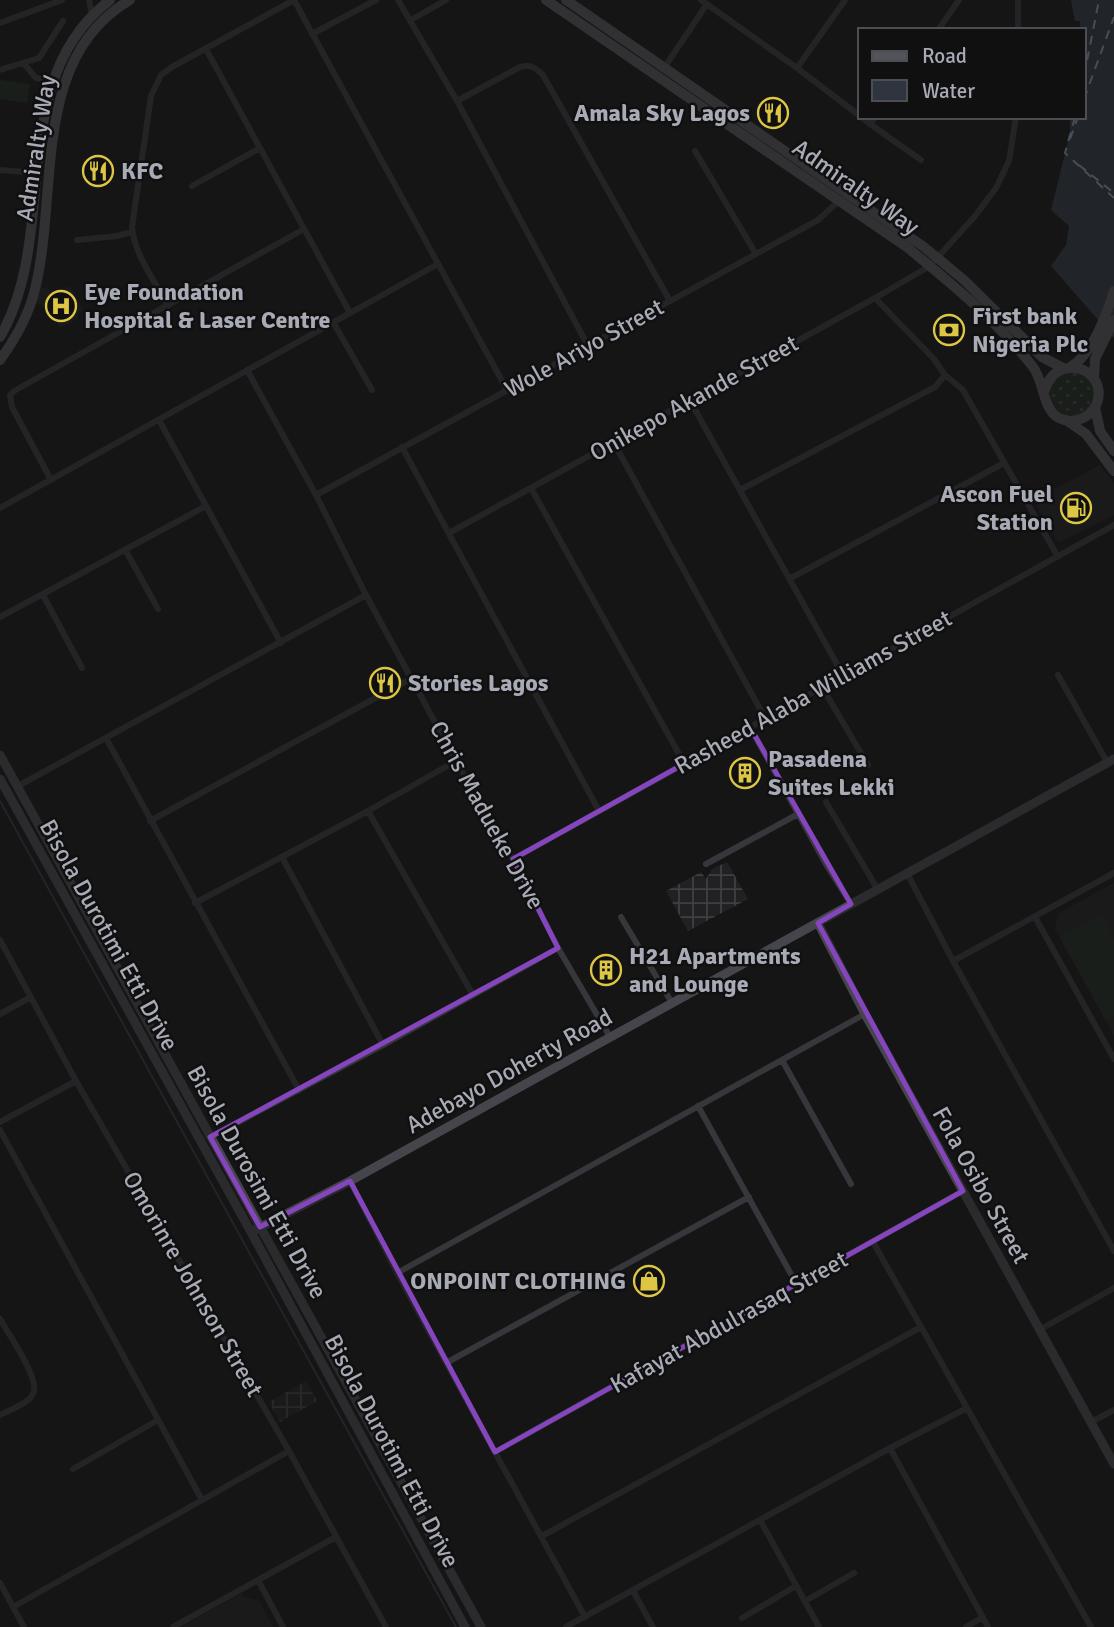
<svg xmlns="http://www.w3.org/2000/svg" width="1114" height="1627" viewBox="0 0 1114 1627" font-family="Signika,sans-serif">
	<defs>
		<pattern id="industrial-grid" width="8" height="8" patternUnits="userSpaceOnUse" patternTransform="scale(1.75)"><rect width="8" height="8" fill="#212123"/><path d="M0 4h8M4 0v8" fill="none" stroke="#3e3f41"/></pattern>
		<pattern id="grass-dots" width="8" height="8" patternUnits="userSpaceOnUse" patternTransform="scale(1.75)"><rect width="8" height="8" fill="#212823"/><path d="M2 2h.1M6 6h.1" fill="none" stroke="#3e4441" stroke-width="1.8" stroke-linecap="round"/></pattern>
	</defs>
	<rect width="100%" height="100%" fill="#151516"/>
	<path fill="#212123" d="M38 286 58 292 70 286 83 310 77 314 79 318 60 328 49 309 34 302Z
		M1100 465 1114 484V515L1060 542 1056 539 1034 500Z
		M1114 883V1036L1055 928 1059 913Z
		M242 1593 244 1597 259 1601 273 1627H181Z"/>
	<path fill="url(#industrial-grid)" d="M727 862 748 899 688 931 666 891 701 872 706 879 712 869Z
		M306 1381 317 1401 280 1422 269 1402Z"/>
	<path fill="url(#grass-dots)" d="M1050 394a22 22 0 1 1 44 0a22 22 0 1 1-44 0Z"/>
	<path fill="#212823" d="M0 80 30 84 27 103 0 99Z
		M1101 915 1114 938V1016L1106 1021 1060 938Z"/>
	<path fill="#2f353e" d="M1071 0H1114V338L1051 266 1066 245 1069 226 1051 210 1070 133V117H1084V30H1080V21H1075Z"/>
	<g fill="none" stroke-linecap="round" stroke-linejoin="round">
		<path stroke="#2f353e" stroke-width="2" d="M0 801 456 1627"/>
		<path stroke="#8391ac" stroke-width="2" stroke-dasharray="9 7" stroke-linecap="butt" d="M1084 76 1099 0
			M1084 99 1114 17
			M1075 117 1065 153 1114 198
			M1070 139 1078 117
			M1079 165 1114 193"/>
		<path stroke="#36363b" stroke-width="6" d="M89 0 92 15
			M398 0 457 101 588 346
			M701 0 797 68 860 116
			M411 20 446 0
			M0 23 62 0
			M938 30 959 0
			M1018 30V0
			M312 34 376 0
			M206 49 350 313
			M24 64 36 78 53 82
			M664 68 707 4
			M797 68 845 0
			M0 70 39 58 63 21
			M457 101 520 67C530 64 536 68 543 75L670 301
			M861 117 870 124 875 117
			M870 124 921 160
			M695 151 756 254
			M0 170 37 173
			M192 186 260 148
			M77 240 117 236 132 232
			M875 298 934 359 945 375 963 390 1058 557
			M168 306C155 281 134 254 132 227L151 96 161 75 172 67 294 0 507 390
			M333 322 372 390
			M247 370 316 495 366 595 456 761 513 859 558 948 610 1037
			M689 399 843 675
			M159 420 281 643
			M614 443 765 718
			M402 447 599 811
			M51 480 12 407 10 395 14 391 304 229
			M531 488 684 763
			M740 490 935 387 945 375
			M316 495 818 220 840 200
			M0 508 438 264
			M449 533 875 298 930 266 975 216 996 188 1009 161 1016 117
			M126 551 158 609
			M789 579 1004 463
			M43 595 82 668
			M0 617 206 506
			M1058 675 1107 762
			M822 687 868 765
			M750 727 827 866 851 904
			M106 738 299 1090
			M18 786 366 595
			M826 802 878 890
			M368 811 473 995
			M150 821 412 678
			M282 857 383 1045
			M513 859 1114 525
			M706 864 798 814
			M907 873 953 961 1114 1251
			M195 903 368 811 456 761
			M621 917 672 1003
			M1035 917 1114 1059
			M0 940 76 1081 289 1451 386 1627
			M953 961 1114 873
			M0 1014 31 997
			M782 1060 851 1184
			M698 1106 797 1285
			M0 1122 76 1081
			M0 1130 202 1500
			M210 1137 383 1045 558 948
			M350 1181 397 1273 585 1617
			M873 1242 1091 1627
			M397 1273 865 1014
			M0 1319C8 1333 41 1380 33 1394 28 1404 9 1410 0 1415
			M1039 1330 1114 1288
			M446 1363 749 1197
			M1091 1422 1114 1410
			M890 1448 988 1627
			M495 1452 963 1191
			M73 1469 158 1420
			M760 1520 819 1627
			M542 1536 921 1327
			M258 1580 283 1627
			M0 1583 24 1627
			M633 1591 653 1627
			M805 1601 854 1573
			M13 1607 289 1451
			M742 1618 796 1586
			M173 1627 336 1537
			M566 1627 890 1448 967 1408
			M966 1627 983 1617"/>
		<path stroke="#45454b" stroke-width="9" d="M0 755 481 1627
			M0 779 251 1232 465 1627
			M818 923 865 1014 1114 1464
			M251 1232 350 1181 1114 759"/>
		<path stroke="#53535a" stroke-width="10" d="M546 0 908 248C952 284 998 322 1033 367 1045 383 1042 409 1059 418 1075 426 1094 416 1098 400 1105 366 1055 353 1045 390
			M566 0 924 247 964 280 1042 357 1063 368
			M0 337C61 232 4 81 110 0
			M0 360C16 338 29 315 35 289 59 193 30 58 130 0
			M1070 367C1092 356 1107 313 1114 291
			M1094 379 1095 359 1114 320
			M1095 407 1100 431 1114 451
			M1066 420 1086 434 1114 471"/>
	</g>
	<path d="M0 0H1114V1627H0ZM750 727 851 904 818 923 963 1191 495 1452 350 1181 260 1227 210 1137 558 948 513 859Z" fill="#151516" fill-opacity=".55" fill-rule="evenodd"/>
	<path fill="none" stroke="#8445bd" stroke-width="5" stroke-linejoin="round" d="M750 727 851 904 818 923 963 1191 495 1452 350 1181 260 1227 210 1137 558 948 513 859Z"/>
	<defs>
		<g id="restaurant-ring" transform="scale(1.575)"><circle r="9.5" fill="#101011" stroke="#dec645" stroke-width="1.5"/><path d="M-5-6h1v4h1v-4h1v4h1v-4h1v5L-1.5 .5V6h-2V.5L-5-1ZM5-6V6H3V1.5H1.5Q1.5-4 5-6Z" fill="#dec645"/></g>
		<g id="hospital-ring" transform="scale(1.575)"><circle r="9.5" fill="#101011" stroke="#dec645" stroke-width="1.5"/><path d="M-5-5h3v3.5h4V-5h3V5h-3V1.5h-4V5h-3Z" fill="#dec645"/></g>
		<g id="bank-ring" transform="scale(1.575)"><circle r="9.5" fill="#101011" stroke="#dec645" stroke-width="1.5"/><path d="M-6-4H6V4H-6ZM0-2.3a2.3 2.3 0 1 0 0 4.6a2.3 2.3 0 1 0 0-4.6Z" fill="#dec645"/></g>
		<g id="fuel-ring" transform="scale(1.575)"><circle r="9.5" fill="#101011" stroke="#dec645" stroke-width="1.5"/><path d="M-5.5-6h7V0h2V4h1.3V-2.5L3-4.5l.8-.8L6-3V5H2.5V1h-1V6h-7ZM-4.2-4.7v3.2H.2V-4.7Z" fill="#dec645"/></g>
		<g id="building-ring" transform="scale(1.575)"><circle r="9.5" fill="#101011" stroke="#dec645" stroke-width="1.5"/><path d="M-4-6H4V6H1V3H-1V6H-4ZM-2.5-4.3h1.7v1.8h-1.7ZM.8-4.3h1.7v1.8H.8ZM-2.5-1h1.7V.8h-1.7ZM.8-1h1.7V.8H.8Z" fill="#dec645"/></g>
		<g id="shop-ring" transform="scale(1.575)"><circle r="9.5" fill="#101011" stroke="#dec645" stroke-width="1.5"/><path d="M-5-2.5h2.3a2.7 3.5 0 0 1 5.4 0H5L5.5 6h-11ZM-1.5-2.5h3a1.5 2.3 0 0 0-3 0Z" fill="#dec645"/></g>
	</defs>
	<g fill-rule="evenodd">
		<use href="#restaurant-ring" x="773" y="113"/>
		<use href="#restaurant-ring" x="98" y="171"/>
		<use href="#hospital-ring" x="61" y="306"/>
		<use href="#bank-ring" x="949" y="330"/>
		<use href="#fuel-ring" x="1076" y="508"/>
		<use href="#restaurant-ring" x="385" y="683"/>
		<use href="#building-ring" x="745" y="773"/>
		<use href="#building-ring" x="606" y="970"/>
		<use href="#shop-ring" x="649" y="1281"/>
	</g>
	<g text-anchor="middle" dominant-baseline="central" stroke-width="5" stroke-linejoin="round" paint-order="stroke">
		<g font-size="24" font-weight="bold" fill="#a8aab5" stroke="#101011" text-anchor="start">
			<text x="750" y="113" text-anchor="end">Amala Sky Lagos</text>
			<text x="121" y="171">KFC</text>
			<text x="84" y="292">Eye Foundation<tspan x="84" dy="28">Hospital &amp; Laser Centre</tspan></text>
			<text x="972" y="316">First bank<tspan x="972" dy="28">Nigeria Plc</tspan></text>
			<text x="1053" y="494" text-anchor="end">Ascon Fuel<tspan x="1053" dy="28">Station</tspan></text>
			<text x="408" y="683">Stories Lagos</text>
			<text x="768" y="759">Pasadena<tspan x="768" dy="28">Suites Lekki</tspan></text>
			<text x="629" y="956">H21 Apartments<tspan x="629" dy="28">and Lounge</tspan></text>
			<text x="626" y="1281" text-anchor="end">ONPOINT CLOTHING</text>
		</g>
		<g font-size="24" fill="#a8aab5" stroke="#101011">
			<text transform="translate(36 148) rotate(-81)">Admiralty Way</text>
			<text transform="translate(856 187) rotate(35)">Admiralty Way</text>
			<text transform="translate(584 348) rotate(-29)">Wole Ariyo Street</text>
			<text transform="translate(694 398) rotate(-29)">Onikepo Akande Street</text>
			<text transform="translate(813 692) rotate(-29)">Rasheed Alaba Williams Street</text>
			<text transform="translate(487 815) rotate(61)">Chris Madueke Drive</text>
			<text transform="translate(109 935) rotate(61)">Bisola Durotimi Etti Drive</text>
			<text transform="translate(509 1071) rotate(-29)">Adebayo Doherty Road</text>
			<text transform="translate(257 1182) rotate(61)">Bisola Durosimi Etti Drive</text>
			<text transform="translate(981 1185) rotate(61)">Fola Osibo Street</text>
			<text transform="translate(193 1284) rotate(60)">Omorinre Johnson Street</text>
			<text transform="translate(729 1322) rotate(-29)">Kafayat Abdulrasaq Street</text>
			<text transform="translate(392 1451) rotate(62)">Bisola Durotimi Etti Drive</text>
		</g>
	</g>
	<rect x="858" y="28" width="228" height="91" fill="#101011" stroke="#4d4e53" stroke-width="2"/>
	<rect x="872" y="51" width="35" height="10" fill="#53535a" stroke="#4d4e53" stroke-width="2"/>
	<text x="922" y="63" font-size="21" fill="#a8aab5">Road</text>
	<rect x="872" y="80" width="35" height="21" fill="#2f353e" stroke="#4d4e53" stroke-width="2"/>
	<text x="922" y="98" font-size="21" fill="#a8aab5">Water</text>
</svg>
